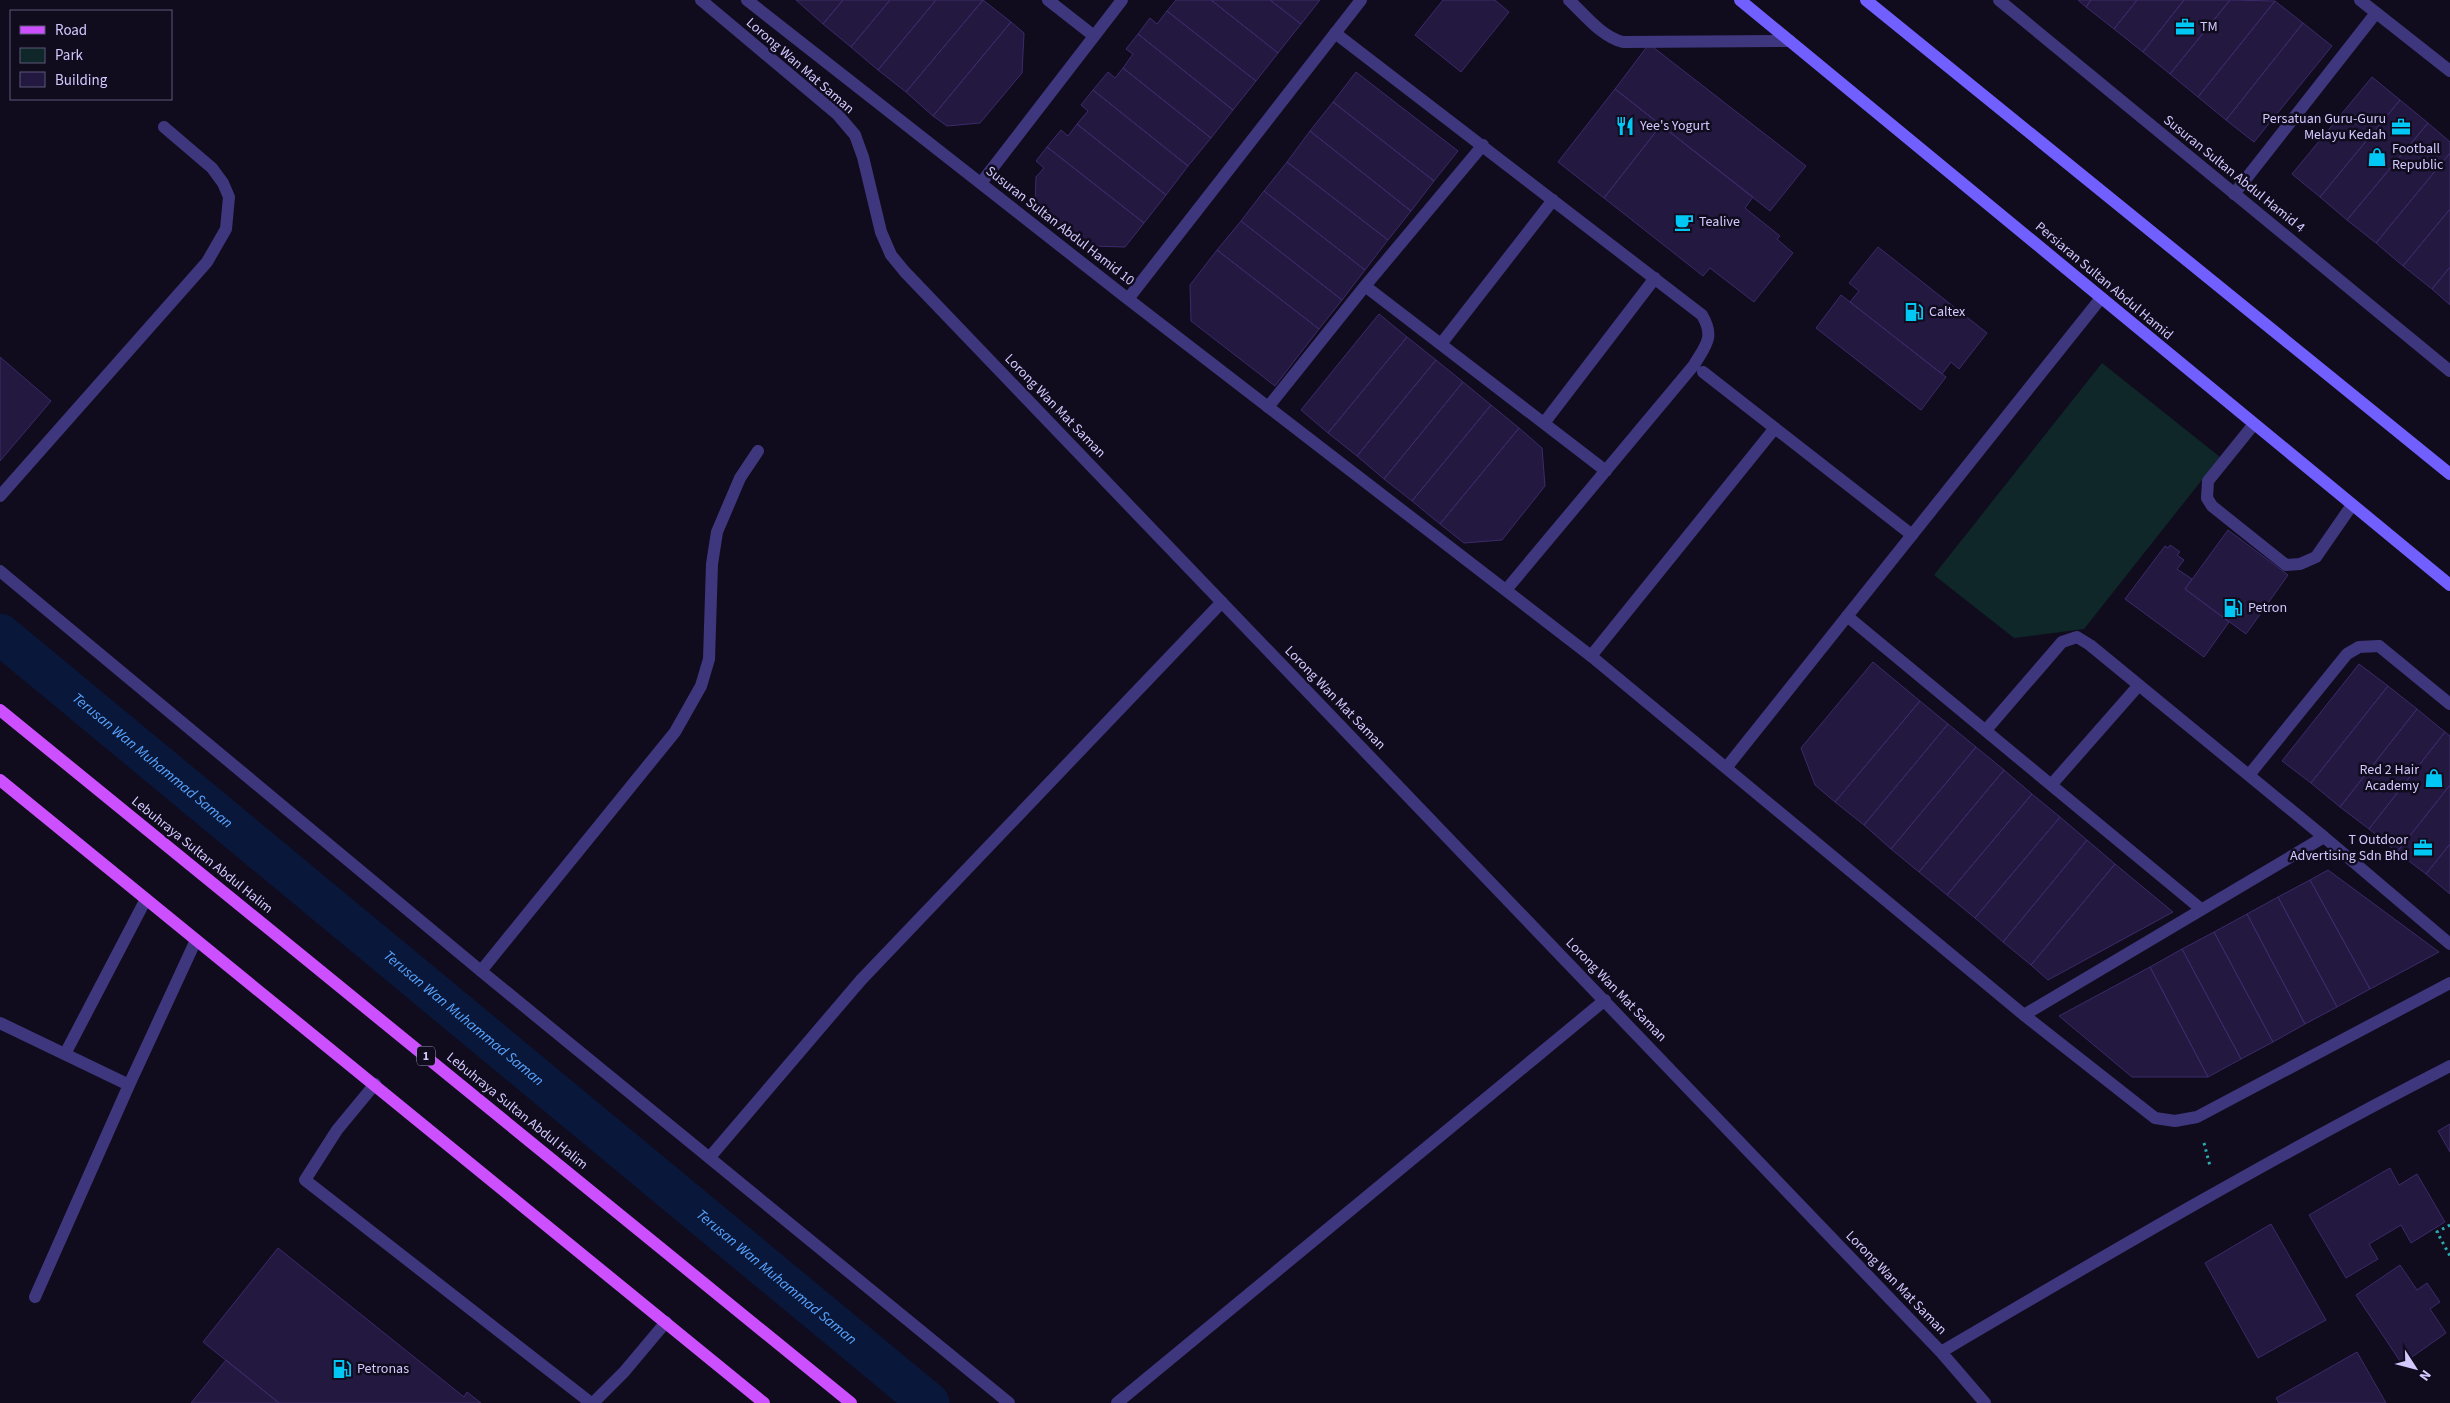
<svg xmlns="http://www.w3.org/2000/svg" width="2450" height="1403" viewBox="0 0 2450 1403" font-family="'Source Sans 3',sans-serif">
	<rect width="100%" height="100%" fill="#100c1e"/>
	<path fill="#0f2728" d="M2102 363 2220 457 2084 629 2014 638 1934 575Z"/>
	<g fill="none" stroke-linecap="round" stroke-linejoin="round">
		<path stroke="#09173a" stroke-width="41" id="s1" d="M0 634 929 1403"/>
	</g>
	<path fill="#23183f" stroke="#3c2a6b" d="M796 0H843L823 24Z
		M843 0H890L851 47 823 24Z
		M890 0H936L878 70 851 47Z
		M936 0H983L906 92 878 70Z
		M983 0 1011 22 933 116 906 92Z
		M1176 0H1211L1278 53 1256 81 1167 11Z
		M1211 0H1270L1301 24 1278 53Z
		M1270 0H1320L1301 24Z
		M1443 0H1495L1509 12 1461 72 1415 35Z
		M2078 0H2091L2086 7Z
		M2091 0H2137L2114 29 2086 7Z
		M2137 0H2184L2143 52 2114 29Z
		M2184 0H2230L2170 74 2143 52Z
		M2230 0 2275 1 2198 97 2170 74Z
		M2275 1 2303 23 2226 120 2198 97Z
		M1167 11 1256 81 1233 110 1138 34 1150 18 1157 24Z
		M1011 22 1024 33 1022 73 980 123 947 126 933 116Z
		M2303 23 2332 46 2254 142 2226 120Z
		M1138 34 1233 110 1211 138 1123 68 1133 54 1126 49Z
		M1649 44 1806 166 1770 211 1615 89Z
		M1123 68 1211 138 1188 166 1093 90 1108 72 1115 78Z
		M1356 72 1458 151 1434 181 1333 102Z
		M2372 77 2400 100 2320 197 2292 174Z
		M1615 89 1661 125 1604 198 1558 162Z
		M1093 90 1188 166 1166 195 1077 124 1088 111 1081 105Z
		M2400 100 2428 123 2347 220 2320 197Z
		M1333 102 1434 181 1411 211 1310 131Z
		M2428 123 2450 142V153L2376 243 2347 220Z
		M1077 124 1166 195 1144 223 1047 147 1061 130 1068 136Z
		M1661 125 1753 197 1745 208 1780 236 1777 239 1793 253 1754 302 1710 268 1703 276 1604 198Z
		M1310 131 1411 211 1388 240 1287 162Z
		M1047 147 1144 223 1125 247 1087 246 1035 205 1036 177 1044 168 1036 161Z
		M2450 153V209L2403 266 2376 243Z
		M1287 162 1388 240 1365 270 1264 191Z
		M1264 191 1365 270 1342 300 1241 221Z
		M2450 209V267L2432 289 2403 266Z
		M1241 221 1342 300 1319 329 1217 250Z
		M1878 247 1987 333 1959 369 1951 362 1942 374 1850 302 1859 291 1849 283Z
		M1217 250 1319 329 1275 386 1191 321 1190 285Z
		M2450 267V305L2432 289Z
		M1841 295 1946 377 1921 410 1816 328Z
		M1379 314 1407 337 1328 433 1301 410Z
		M1407 337 1436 360 1357 456 1328 433Z
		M0 357 51 401 0 461Z
		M1436 360 1463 382 1384 479 1357 456Z
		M1463 382 1491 405 1412 501 1384 479Z
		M1491 405 1519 428 1440 524 1412 501Z
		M1519 428 1542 448 1545 486 1502 540 1464 543 1440 524Z
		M2228 530 2288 575 2246 634 2185 589Z
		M2170 545 2180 552 2177 555 2184 560 2177 569 2192 579 2185 589 2229 622 2204 657 2125 599 2165 546 2168 548Z
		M1873 662 1920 701 1835 802 1815 785 1801 748Z
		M2359 664 2388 686 2311 783 2282 761Z
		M2388 686 2417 709 2340 807 2311 783Z
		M1920 701 1948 724 1864 825 1835 802Z
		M2417 709 2445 732 2369 829 2340 807Z
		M1948 724 1976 747 1891 849 1864 825Z
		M2445 732 2450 736V785L2397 852 2369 829Z
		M1976 747 2004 770 1919 872 1891 849Z
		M2004 770 2032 794 1947 895 1919 872Z
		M2450 785V844L2426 874 2397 852Z
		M2032 794 2060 817 1975 918 1947 895Z
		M2060 817 2087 840 2003 942 1975 918Z
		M2087 840 2115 864 2031 965 2003 942Z
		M2450 844V894L2426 874Z
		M2115 864 2173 912 2048 980 2031 965Z
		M2328 870 2439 952 2370 989 2310 880Z
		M2310 880 2370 989 2337 1007 2278 897Z
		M2278 897 2337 1007 2305 1024 2247 914Z
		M2247 914 2305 1024 2273 1042 2214 932Z
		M2214 932 2273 1042 2241 1059 2182 949Z
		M2182 949 2241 1059 2208 1077 2150 967Z
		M2150 967 2208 1077H2132L2059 1016Z
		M2450 1124V1152L2438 1131Z
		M2390 1168 2399 1185 2417 1174 2445 1222 2411 1243 2401 1225 2369 1244 2378 1259 2346 1278 2309 1215Z
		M2271 1224 2326 1320 2258 1358 2205 1263Z
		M278 1248 464 1397 467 1392 481 1403H279L203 1342Z
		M2400 1265 2417 1290 2427 1283 2440 1302 2430 1309 2446 1333 2402 1364 2356 1295Z
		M2357 1352 2386 1403H2279L2276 1398Z
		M226 1360 279 1403H191Z"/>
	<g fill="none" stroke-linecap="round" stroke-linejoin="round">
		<path stroke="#2dacaf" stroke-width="3" stroke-dasharray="2.5 4" stroke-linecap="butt" d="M2204 1143 2210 1166
			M2450 1225 2437 1232 2450 1256"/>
		<path stroke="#3f377d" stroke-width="12" d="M1569 0C1585 15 1602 37 1623 42L1790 41
			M1335 33 1702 315C1715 337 1706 345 1694 365L1506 590
			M2234 194 2376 13
			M1365 286 1606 471
			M1441 344 1553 200
			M1703 372 1912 535
			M1268 407 1365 286 1483 145
			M1544 423 1655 278
			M2254 424 2208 481 2207 498 2212 506 2286 565 2300 564 2316 557 2352 505
			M1847 616 2201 909
			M1591 656 1775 428
			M1986 730 2062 642 2077 637 2090 645 2324 837 2024 1015
			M2249 775 2347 654 2359 647 2379 646
			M2052 784 2139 685
			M2324 837 2450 944
			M0 1023 129 1085
			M65 1054 146 899
			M710 1157 861 980
			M35 1297 129 1085 196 940"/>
		<path stroke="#3f377d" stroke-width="12" d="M701 0 838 115 855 135 863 157 881 232 891 255 905 272 1941 1352 1985 1403
			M747 0 1128 299 1361 0
			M1048 0 1094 36
			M1999 0 2450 371
			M2360 0 2450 71
			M981 183 1122 0
			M1128 299 1591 656 2024 1015 2155 1118 2175 1121 2197 1117 2450 983
			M0 496 207 262 226 229 229 197 223 183 212 168 164 127
			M0 571 481 971 1009 1403
			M2379 646 2450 704
			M1726 768 2101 298
			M481 971 675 732 701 686 709 659 712 564 717 532 740 478 758 451
			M861 980 1222 602
			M375 1084 337 1130 305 1180 591 1403
			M1941 1352C2109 1253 2276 1155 2450 1066
			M593 1403 624 1372 666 1322
			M1117 1403 1605 1000"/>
		<path stroke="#7160ff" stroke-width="12" d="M1740 0 2450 585
			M1866 0 2450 474"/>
		<path stroke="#cc50ff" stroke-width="12" d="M0 710 851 1403
			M0 780 764 1403"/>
	</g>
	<defs>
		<g id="office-bare" transform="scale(1.5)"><path d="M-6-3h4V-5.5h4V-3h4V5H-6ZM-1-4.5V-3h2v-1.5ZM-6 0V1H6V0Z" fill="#00c7f4" stroke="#100c1e" stroke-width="2.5" paint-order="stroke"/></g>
		<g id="restaurant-bare" transform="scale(1.5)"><path d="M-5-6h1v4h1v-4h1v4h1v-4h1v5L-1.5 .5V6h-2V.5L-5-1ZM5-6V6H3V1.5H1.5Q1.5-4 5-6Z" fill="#00c7f4" stroke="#100c1e" stroke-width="2.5" paint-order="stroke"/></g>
		<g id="shop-bare" transform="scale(1.5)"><path d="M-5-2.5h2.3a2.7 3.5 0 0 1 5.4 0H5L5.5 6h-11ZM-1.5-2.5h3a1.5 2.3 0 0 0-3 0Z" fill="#00c7f4" stroke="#100c1e" stroke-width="2.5" paint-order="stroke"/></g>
		<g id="cafe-bare" transform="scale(1.5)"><path d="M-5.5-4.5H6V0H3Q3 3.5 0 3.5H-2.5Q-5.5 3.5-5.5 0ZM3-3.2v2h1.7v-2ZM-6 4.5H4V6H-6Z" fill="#00c7f4" stroke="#100c1e" stroke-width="2.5" paint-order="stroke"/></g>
		<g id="fuel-bare" transform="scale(1.5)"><path d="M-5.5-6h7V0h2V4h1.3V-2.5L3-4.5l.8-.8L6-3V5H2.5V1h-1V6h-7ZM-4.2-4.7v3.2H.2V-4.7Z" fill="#00c7f4" stroke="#100c1e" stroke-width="2.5" paint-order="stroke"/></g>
	</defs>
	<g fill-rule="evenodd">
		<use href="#office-bare" x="2185" y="27"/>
		<use href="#restaurant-bare" x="1625" y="126"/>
		<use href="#office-bare" x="2401" y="127"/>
		<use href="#shop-bare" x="2377" y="157"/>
		<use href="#cafe-bare" x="1684" y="222"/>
		<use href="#fuel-bare" x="1914" y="312"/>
		<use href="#fuel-bare" x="2233" y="608"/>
		<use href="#shop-bare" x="2434" y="778"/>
		<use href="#office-bare" x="2423" y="848"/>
		<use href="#fuel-bare" x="342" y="1369"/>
	</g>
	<g text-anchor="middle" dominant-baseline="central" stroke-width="5" stroke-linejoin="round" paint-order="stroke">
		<rect fill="#100c1e" stroke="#9990bc" stroke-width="1" x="417" y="1046.5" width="18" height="19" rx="4"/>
		<g font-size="12" font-weight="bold" fill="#d4c9ff">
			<text x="426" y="1056">1</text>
		</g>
		<g font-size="14" fill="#d4c9ff" stroke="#100c1e" text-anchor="start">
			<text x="2200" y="27">TM</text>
			<text x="2386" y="119" text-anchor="end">Persatuan Guru-Guru<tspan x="2386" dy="16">Melayu Kedah</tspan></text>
			<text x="1640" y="126">Yee's Yogurt</text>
			<text x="2392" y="149">Football<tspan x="2392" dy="16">Republic</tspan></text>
			<text x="1699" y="222">Tealive</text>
			<text x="1929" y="312">Caltex</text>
			<text x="2248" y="608">Petron</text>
			<text x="2419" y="770" text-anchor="end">Red 2 Hair<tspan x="2419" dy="16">Academy</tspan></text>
			<text x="2408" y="840" text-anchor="end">T Outdoor<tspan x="2408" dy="16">Advertising Sdn Bhd</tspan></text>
			<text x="357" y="1369">Petronas</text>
		</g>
		<g font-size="14" fill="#d4c9ff" stroke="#100c1e">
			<text transform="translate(800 66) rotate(41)">Lorong Wan Mat Saman</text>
			<text transform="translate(2234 174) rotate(39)">Susuran Sultan Abdul Hamid 4</text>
			<text transform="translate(1060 226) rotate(38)">Susuran Sultan Abdul Hamid 10</text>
			<text transform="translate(2104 281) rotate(40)">Persiaran Sultan Abdul Hamid</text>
			<text transform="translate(1055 406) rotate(46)">Lorong Wan Mat Saman</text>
			<text transform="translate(1335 698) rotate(46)">Lorong Wan Mat Saman</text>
			<text transform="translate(202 855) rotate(39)">Lebuhraya Sultan Abdul Halim</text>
			<text transform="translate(1616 990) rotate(46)">Lorong Wan Mat Saman</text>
			<text transform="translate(517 1111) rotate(39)">Lebuhraya Sultan Abdul Halim</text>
			<text transform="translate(1896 1283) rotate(46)">Lorong Wan Mat Saman</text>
		</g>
		<g font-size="15" font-style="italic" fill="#57a3ff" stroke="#100c1e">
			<text stroke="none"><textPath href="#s1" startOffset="198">Terusan Wan Muhammad Saman</textPath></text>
			<text stroke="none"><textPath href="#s1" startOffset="602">Terusan Wan Muhammad Saman</textPath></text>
			<text stroke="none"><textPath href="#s1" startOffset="1008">Terusan Wan Muhammad Saman</textPath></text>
		</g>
	</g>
	<rect x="10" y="10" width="162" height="90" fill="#100c1e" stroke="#5e5878"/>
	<rect x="20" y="26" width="25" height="8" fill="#cc50ff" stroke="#5e5878"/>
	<text x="55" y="35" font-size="15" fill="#d4c9ff">Road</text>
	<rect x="20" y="48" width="25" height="15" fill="#0f2728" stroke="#5e5878"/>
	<text x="55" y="60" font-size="15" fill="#d4c9ff">Park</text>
	<rect x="20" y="72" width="25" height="15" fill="#23183f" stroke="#5e5878"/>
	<text x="55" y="85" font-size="15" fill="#d4c9ff">Building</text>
	<g transform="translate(2415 1368) rotate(126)" stroke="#100c1e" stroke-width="4" paint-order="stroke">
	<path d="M0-4L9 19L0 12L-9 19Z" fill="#d4c9ff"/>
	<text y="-8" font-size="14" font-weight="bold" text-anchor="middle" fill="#d4c9ff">N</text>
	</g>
</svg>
